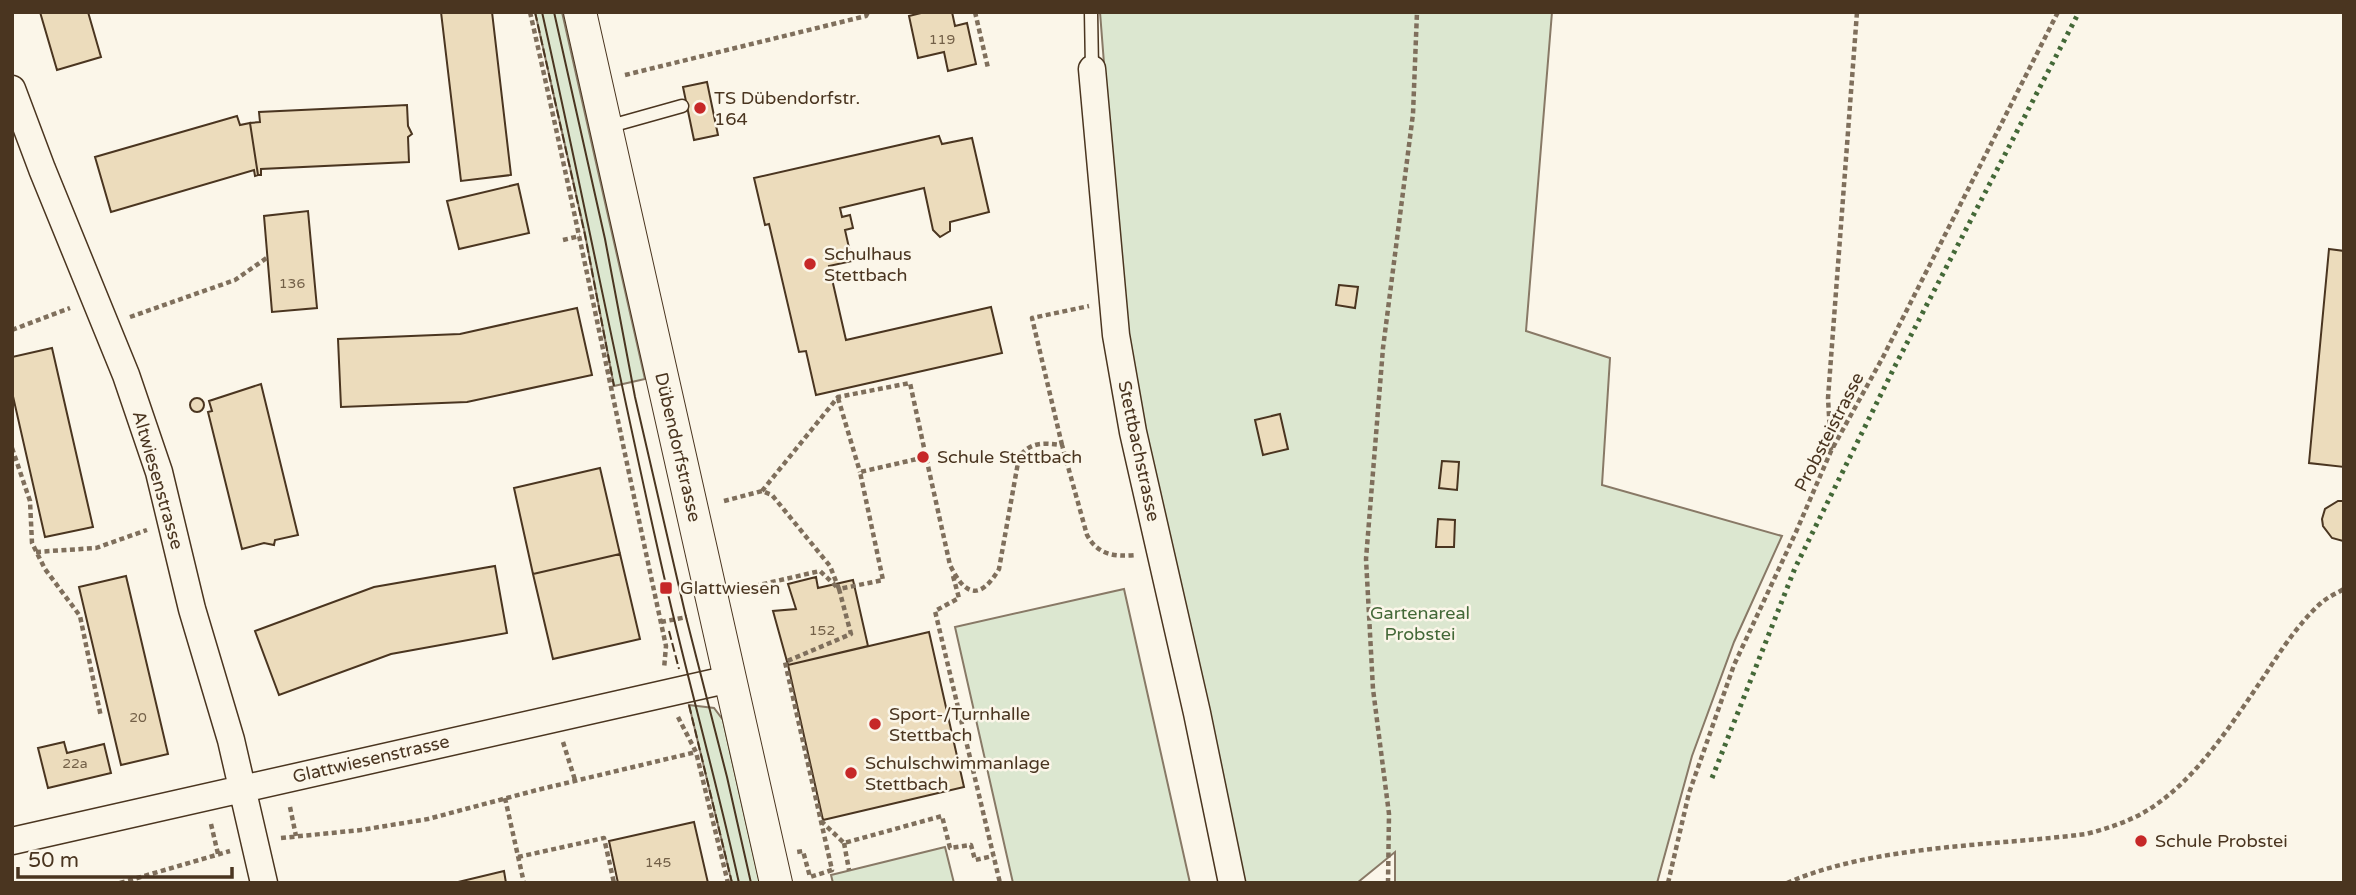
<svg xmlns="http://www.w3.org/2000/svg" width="2356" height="895" viewBox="0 0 2356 895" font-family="'Varela Round',sans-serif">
	<rect width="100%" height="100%" fill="#fbf6e9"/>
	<path fill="#dce7d0" stroke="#887966" stroke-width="2" d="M535 12H562L645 379 614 386 585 234Z
		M1100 12H1552L1526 331 1610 358 1602 485 1782 536 1734 642 1692 756 1657 883H1395V852L1357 883H1245L1142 429 1125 334Z
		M1124 589 1190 883H1013L955 627Z
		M689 705 714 708 723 720 760 883H732Z
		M945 847 954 883H833L831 875Z"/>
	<path fill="#ecdcbc" stroke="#4a3520" stroke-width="2" d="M40 12H88L101 57 57 70Z
		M441 12H492L511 175 461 181Z
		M925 12H952L955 26 967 23 976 64 948 71 944 52 918 58 909 16Z
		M707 82 718 135 694 140 683 87Z
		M407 105 408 126 412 134 408 137 409 162 261 169V175H258L250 123 260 122 259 112Z
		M237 116 240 125 250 123 258 175 255 176 254 170 111 212 95 157Z
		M939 136 942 144 972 138 989 212 950 222V231L940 237 933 230 924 188 840 208 842 217 850 215 853 228 845 230 852 261 829 266 846 340 991 307 1002 353 816 395 806 351 799 352 769 224 765 225 754 178Z
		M518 184 529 233 459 249 447 201Z
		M308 211 317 308 272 312 264 216Z
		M2329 249 2344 251V467L2309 463Z
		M1339 285 1358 287 1355 308 1336 305Z
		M577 308 592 375 467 402 341 407 338 339 460 334Z
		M52 348 93 527 45 537 12 392V357Z
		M261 384 298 535 275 540 274 545 264 543 242 549 208 412 212 411 209 401Z
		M190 405a7 7 0 1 1 14 0a7 7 0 1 1-14 0Z
		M1280 414 1288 449 1263 455 1255 420Z
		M1442 461 1459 462 1457 490 1439 488Z
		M600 468 620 554 533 574 514 488Z
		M2338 501H2344L2343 541 2332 538 2323 526 2322 519 2325 509Z
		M1438 519 1455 520 1454 547H1436Z
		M620 554 640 639 553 659 533 574Z
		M495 566 507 633 391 654 279 695 255 631 374 587Z
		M126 576 168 754 121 765 79 587Z
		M816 577 818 588 853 580 868 646 788 665 773 611 796 609 788 584Z
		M929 632 964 787 823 820 788 665Z
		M64 742 67 753 104 744 111 773 48 788 38 748Z
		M694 822 708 883H618L609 841Z
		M504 871 506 883H454Z"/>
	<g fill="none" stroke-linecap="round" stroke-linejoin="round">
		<g stroke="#4a3520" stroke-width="15">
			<path id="service" d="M1091 12 1092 69
				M607 127 682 106"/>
		</g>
		<g stroke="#4a3520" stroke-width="29">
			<path id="minor" d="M1092 69 1116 335 1133 432 1197 713 1232 883
				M12 89 42 169 126 375 159 472 192 609 231 740 264 883
				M12 841 730 679"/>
		</g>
		<g stroke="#4a3520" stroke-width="34">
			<path id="tertiary" d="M580 12 776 883"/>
		</g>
		<path stroke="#7f6f5c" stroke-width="4.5" stroke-dasharray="5 3.5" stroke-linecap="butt" d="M530 12C578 223 620 435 666 646L664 669
			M975 12 988 68
			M625 75 866 16 868 12
			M563 240 580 236
			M130 317 235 280 268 257
			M12 330 70 308
			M838 398 860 472
			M1062 445 1032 318 1089 306
			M12 448 30 501 32 543 45 569 80 616 101 717
			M1831 450 1828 398 1857 12
			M762 491 838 397 910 383 926 457
			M724 501 762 491 772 495 830 566 839 589 883 580 860 472 926 457 950 565C965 596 980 601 999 569L1019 457C1031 441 1044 443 1062 445L1087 535C1098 555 1114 557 1136 555
			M36 552 96 548 147 530
			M953 576 959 598 935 611 1000 883
			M746 588 820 571 839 589 851 634 785 662 832 870 810 877 803 851 797 852
			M661 622 687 617
			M678 717 696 752 728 883
			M563 742 575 780
			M505 798 524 883
			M290 807 296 836
			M821 821 844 843 942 816 950 848 971 845 975 860 993 856
			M211 824 218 854
			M281 838 361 830 428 819 537 790 696 752
			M844 843 849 870
			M518 857 604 838 614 883
			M120 883 230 851
			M1388 883 1389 814 1373 689 1366 559 1383 348 1413 114 1417 12
			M1668 883 1689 793 1734 665 1796 532 1831 451 1883 357 2058 12
			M1787 883C1874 845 1992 846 2086 834 2106 829 2124 823 2141 814 2194 785 2232 723 2265 675 2281 650 2299 623 2321 603 2328 597 2337 593 2344 589"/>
		<use href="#service" stroke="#fbf6e9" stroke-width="12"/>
		<use href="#minor" stroke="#fbf6e9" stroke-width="26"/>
		<use href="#tertiary" stroke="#fbf6e9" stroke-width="32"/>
		<path stroke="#4a3520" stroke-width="2" d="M542 12C585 203 622 395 666 585 689 685 717 783 739 883
			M554 12 605 239 635 397 686 617 727 777 751 883"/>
		<path stroke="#436837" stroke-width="5" stroke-dasharray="3.5 5" stroke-linecap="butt" d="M1712 778 1795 568 1896 364 2079 12"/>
		<path stroke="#4a3520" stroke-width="2" stroke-dasharray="9 3.5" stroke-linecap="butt" d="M535 12 585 235 614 386
			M669 631 679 669
			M689 705 732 883"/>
	</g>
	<g fill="#c62828" stroke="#fbf6e9" stroke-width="2.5">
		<circle cx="700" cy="108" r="7"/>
		<circle cx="810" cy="264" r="7"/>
		<circle cx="923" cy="457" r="7"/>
		<rect x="659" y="581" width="14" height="14" rx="3.5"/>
		<circle cx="875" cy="724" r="7"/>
		<circle cx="851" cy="773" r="7"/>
		<circle cx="2141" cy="841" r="7"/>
	</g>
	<g text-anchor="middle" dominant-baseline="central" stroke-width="5" stroke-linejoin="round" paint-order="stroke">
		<g font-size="14" fill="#725f47">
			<text x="942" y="39">119</text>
			<text x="292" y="283">136</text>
			<text x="822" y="630">152</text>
			<text x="138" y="717">20</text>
			<text x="75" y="763">22a</text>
			<text x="658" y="862">145</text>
		</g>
		<g font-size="18" fill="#4a3520" stroke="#fbf6e9" text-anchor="start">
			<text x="714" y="98">TS Dübendorfstr.<tspan x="714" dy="21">164</tspan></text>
			<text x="824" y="254">Schulhaus<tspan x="824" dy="21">Stettbach</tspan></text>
			<text x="937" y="457">Schule Stettbach</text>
			<text x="680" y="588">Glattwiesen</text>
			<text x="889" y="714">Sport-/Turnhalle<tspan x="889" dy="21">Stettbach</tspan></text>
			<text x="865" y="763">Schulschwimmanlage<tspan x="865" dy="21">Stettbach</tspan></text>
			<text x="2155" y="841">Schule Probstei</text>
		</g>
		<g font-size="18" fill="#4a3520" stroke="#fbf6e9">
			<text transform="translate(1829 432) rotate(-63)">Probsteistrasse</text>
			<text transform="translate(678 447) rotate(77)">Dübendorfstrasse</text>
			<text transform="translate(1139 451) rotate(78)">Stettbachstrasse</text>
			<text transform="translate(158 480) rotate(74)">Altwiesenstrasse</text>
			<text transform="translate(371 759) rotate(-13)">Glattwiesenstrasse</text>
		</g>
		<g font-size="18" fill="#436837" stroke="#fbf6e9">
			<text x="1420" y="613">Gartenareal<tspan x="1420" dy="21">Probstei</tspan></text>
		</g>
	</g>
	<rect width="2356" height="895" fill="none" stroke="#4a3520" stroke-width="28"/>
	<path d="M18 867v10h214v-10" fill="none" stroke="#4a3520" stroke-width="3.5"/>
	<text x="28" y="867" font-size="21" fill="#4a3520" stroke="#fbf6e9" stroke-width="5" paint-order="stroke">50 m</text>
</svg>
